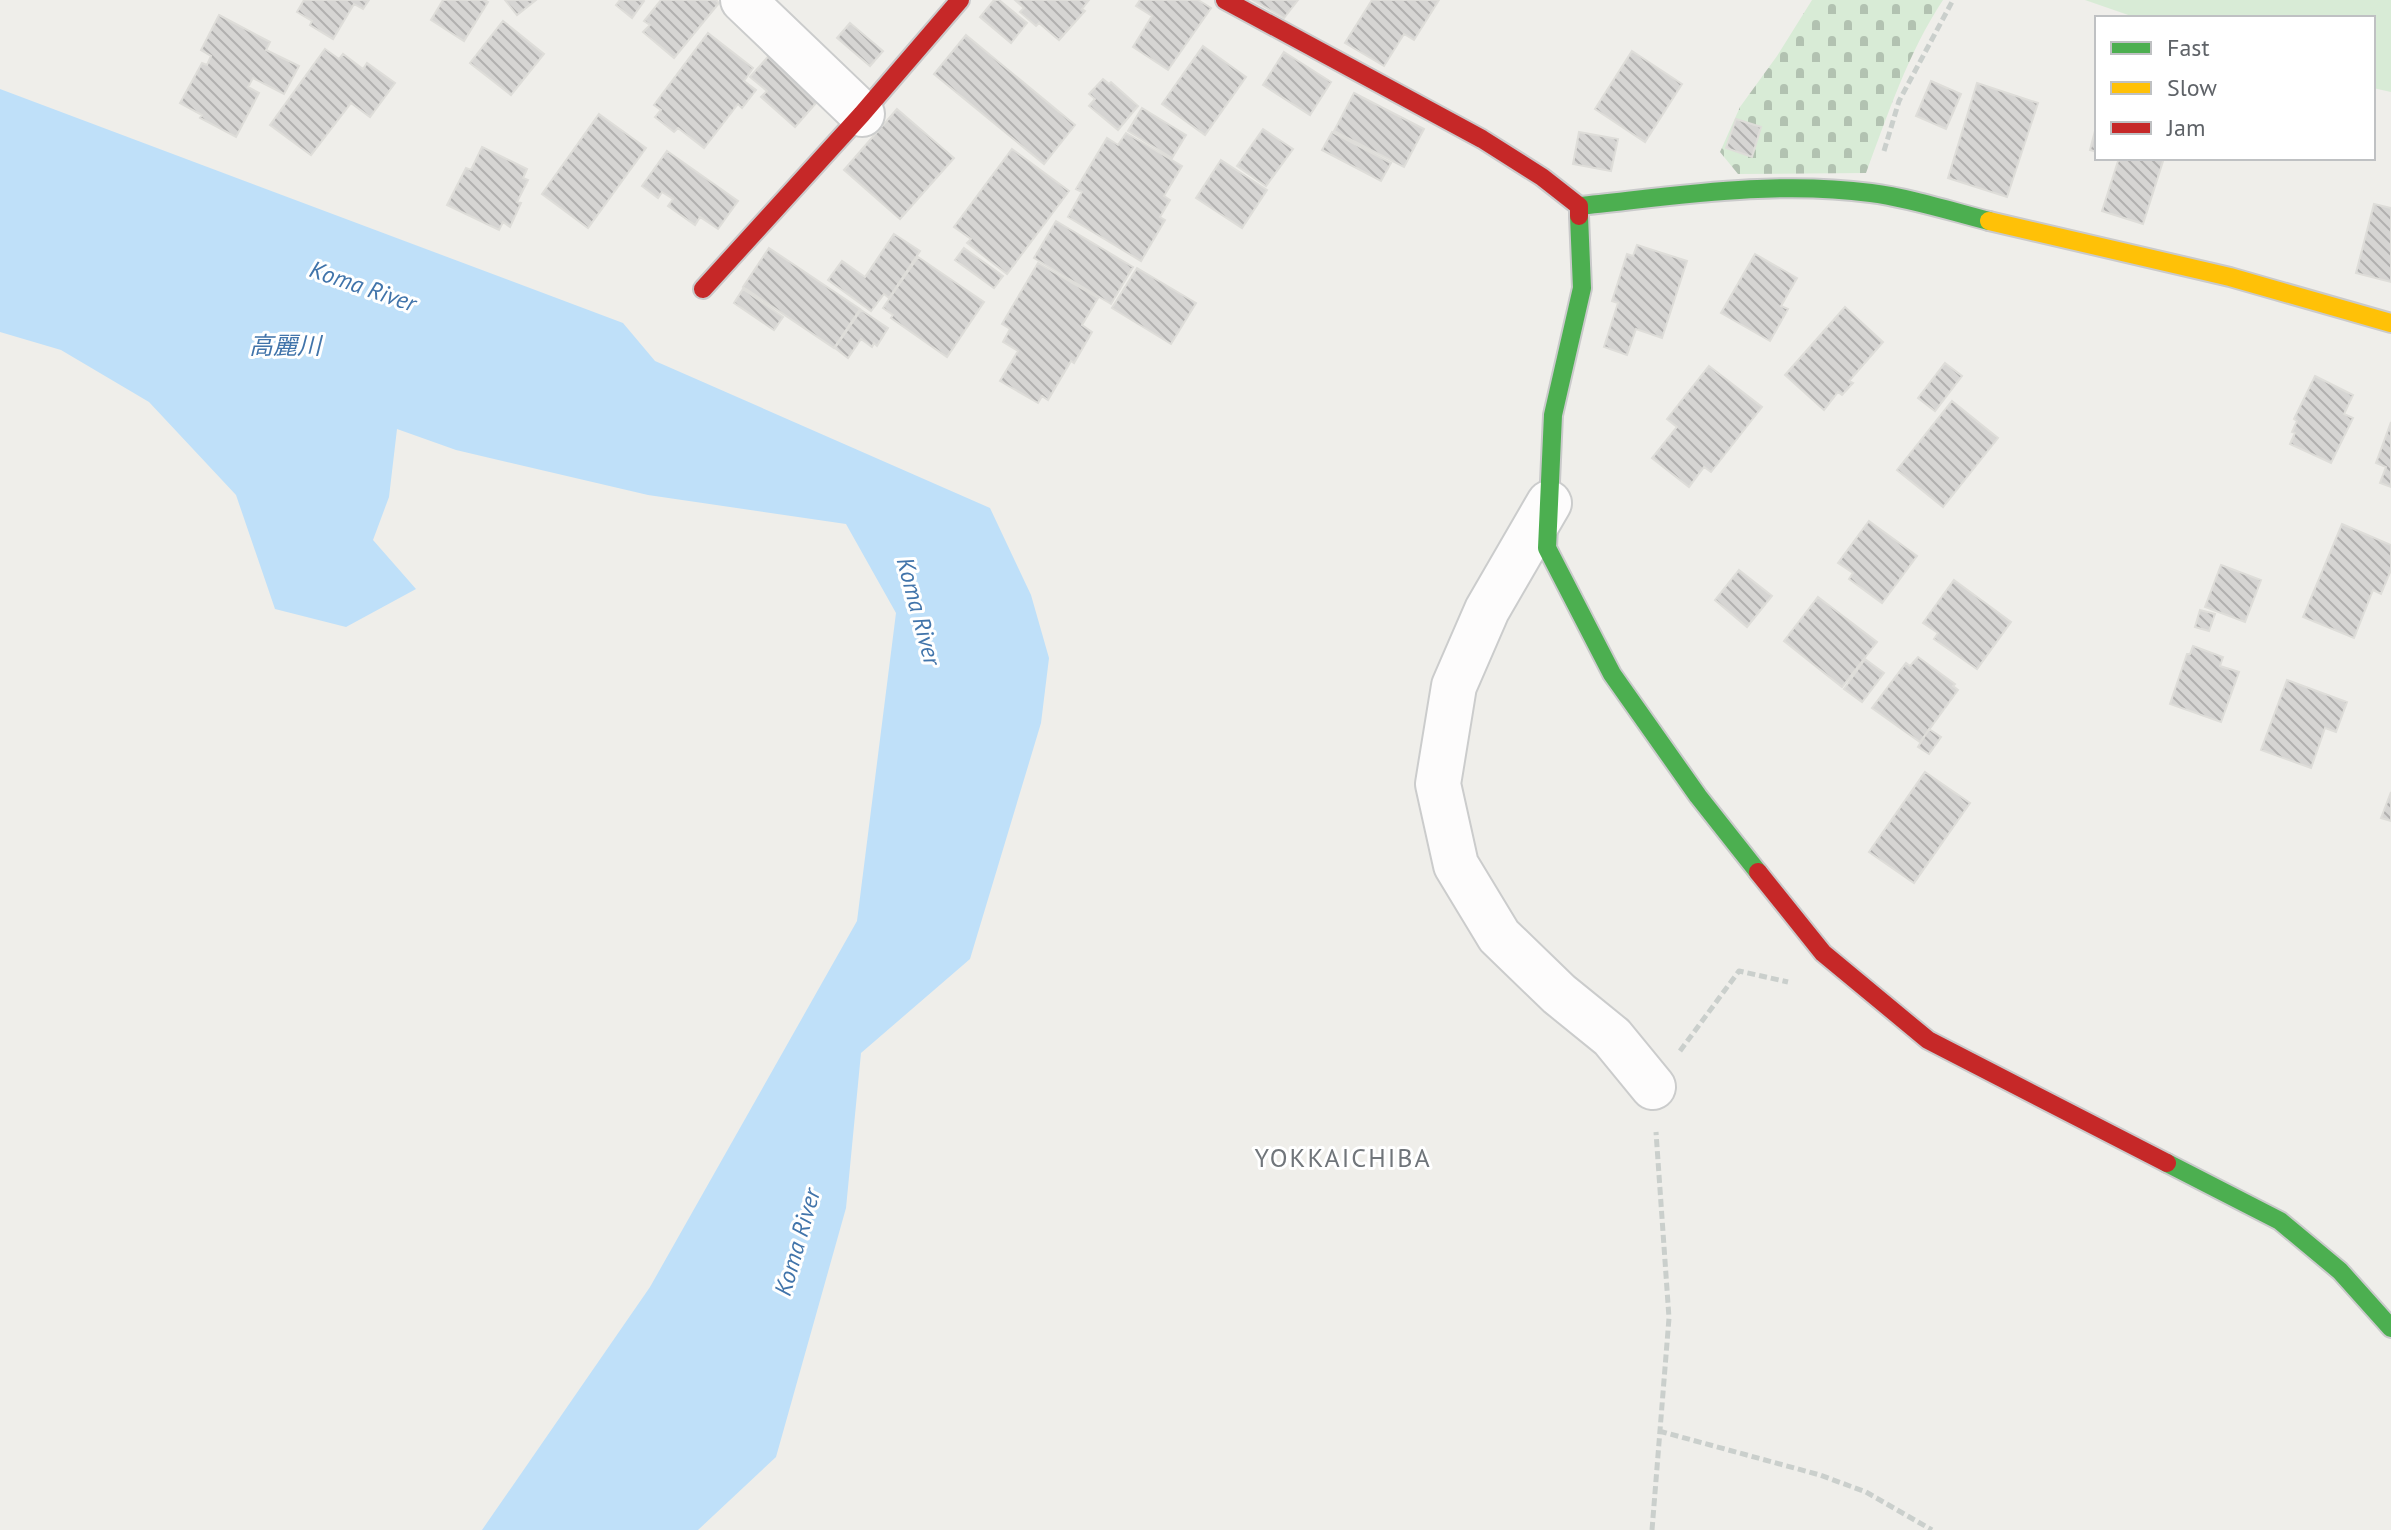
<svg xmlns="http://www.w3.org/2000/svg" width="2391" height="1530" viewBox="0 0 2391 1530" font-family="'PT Sans','Noto Sans JP',sans-serif">
	<defs>
		<pattern id="cemetery-stones" width="16" height="16" patternUnits="userSpaceOnUse" patternTransform="scale(2)"><rect width="16" height="16" fill="#d8ebd6"/><path d="M2 7V4a2 2 0 0 1 4 0v3zM10 15v-3a2 2 0 0 1 4 0v3z" fill="#b2c2b1"/></pattern>
		<pattern id="building-back-hatch" width="6" height="6" patternUnits="userSpaceOnUse" patternTransform="scale(2)"><rect width="6" height="6" fill="#d6d5d3"/><path d="M-1 5l2 2M0 0l6 6M5-1l2 2" fill="none" stroke="#b1b0af"/></pattern>
	</defs>
	<rect width="100%" height="100%" fill="#efeeea"/>
	<path fill="url(#cemetery-stones)" d="M1812 0H1943C1908 53 1888 114 1866 173L1738 174 1720 152 1740 107 1777 56Z"/>
	<path fill="#d8ebd6" d="M2085 0H2391V92L2373 88V18H2137Z"/>
	<path fill="#bfe0f9" d="M0 89 623 323 655 361 990 508 1031 595 1049 658 1041 723 970 959 861 1053 846 1208 776 1457 698 1530H482L650 1287 857 921 896 613 846 524 648 495 456 450 397 429 389 497 373 540 416 589 346 627 275 609 236 495 149 402 61 350 0 332Z"/>
	<path fill="url(#building-back-hatch)" stroke="#deddd9" stroke-width="2" d="M304 0H369L363 9 354 4 333 39 310 25 312 21 297 12Z
		M443 0H484L488 2 464 41 431 20Z
		M505 0H536L517 15Z
		M620 0H643L644 1 632 18 616 5Z
		M661 0H716L719 3 674 58 643 32 650 25 644 21Z
		M994 0H999L1027 23 1011 43 980 17Z
		M1015 0H1089L1082 9 1085 11 1059 40 1039 23 1036 26 1020 12 1024 8Z
		M1140 0H1198L1211 8 1168 70 1133 47 1152 16 1136 6Z
		M1253 0H1298L1284 18Z
		M1372 0H1439L1414 40 1404 34 1384 66 1345 43Z
		M219 15 270 42 266 50 299 66 284 94 253 78 248 87 259 93 236 137 200 118 202 115 180 103 202 63 207 65 211 56 201 50Z
		M503 21 544 54 511 95 470 63Z
		M850 23 883 51 870 66 837 38Z
		M708 33 753 68 744 81 756 90 742 108 738 104 704 148 678 128 674 132 655 117 661 110 654 105Z
		M966 35 1075 125 1044 164 934 74Z
		M1203 46 1246 77 1205 135 1162 104Z
		M325 49 339 59 343 54 363 69 367 63 395 83 370 117 351 103 311 155 270 125Z
		M774 50 823 95 795 127 761 97 767 91 750 77Z
		M1632 51 1682 84 1645 142 1595 109Z
		M1284 52 1331 82 1310 115 1263 85Z
		M1103 79 1109 84 1111 82 1138 106 1118 130 1089 106 1095 99 1089 94Z
		M1931 81 1961 94 1946 129 1916 116Z
		M1977 83 2038 103 2007 197 1948 178Z
		M1354 93 1424 129 1404 167 1334 131Z
		M1142 108 1186 135 1172 158 1128 131Z
		M897 109 954 158 900 219 844 170Z
		M599 114 646 148 588 228 542 194Z
		M1736 119 1761 127 1752 157 1726 148Z
		M1263 129 1293 149 1266 186 1237 166Z
		M2095 131 2097 132V152L2090 150Z
		M1332 132 1391 163 1381 181 1322 150Z
		M1579 132 1618 139 1611 171 1573 164Z
		M1126 133 1182 166 1164 196 1170 200 1160 217 1165 220 1141 261 1068 217 1082 192 1076 189 1107 138 1118 145Z
		M482 147 527 169 523 178 528 180 517 202 521 203 510 227 503 222 499 230 447 205 466 168 471 170Z
		M1012 149 1069 191 1007 274 967 243 971 239 954 227Z
		M667 151 738 201 718 229 700 217 695 225 668 206 673 199 662 192 658 198 642 186Z
		M2119 158H2164L2143 224 2102 211Z
		M1221 160 1267 190 1242 228 1196 198Z
		M2374 204 2391 208V282L2356 273Z
		M1056 221 1133 267 1111 304 1034 258Z
		M894 234 920 251 889 298 884 294 871 311 828 280 842 261 865 277Z
		M1637 245 1687 261 1662 338 1636 329 1627 355 1604 347 1618 303 1612 301 1627 254 1633 256Z
		M769 248 860 309 834 348 743 287Z
		M964 248 1003 276 994 288 955 260Z
		M1755 254 1797 278 1781 306 1788 309 1770 341 1721 313Z
		M918 257 984 302 947 357 891 318 893 315 883 308Z
		M1038 263 1098 298 1082 325 1092 332 1074 363 1071 361 1048 400 1042 396 1038 403 1000 381 1018 351 1003 342 1010 329 1002 324Z
		M1137 268 1196 303 1171 344 1112 308Z
		M743 289 783 317 774 330 734 303Z
		M1845 307 1883 342 1849 381 1853 383 1842 395 1838 392 1824 410 1785 375Z
		M861 310 888 328 877 346 874 343 872 347 861 339 848 358 835 348Z
		M1945 363 1962 376 1935 411 1918 398Z
		M1709 366 1762 407 1711 472 1704 467 1689 487 1652 458 1677 427 1667 419Z
		M2315 376 2353 395 2344 414 2353 418 2331 463 2290 444 2295 433 2292 432 2297 421 2294 419Z
		M1952 401 1998 438 1943 507 1897 470Z
		M2391 422V487L2380 483 2386 467 2376 463Z
		M1869 521 1917 556 1882 603 1849 579 1853 573 1838 563Z
		M2342 524 2391 545V570L2381 594 2373 590 2354 638 2303 617Z
		M2221 565 2261 580 2245 622 2205 607Z
		M1739 570 1772 596 1747 627 1715 600Z
		M1954 580 2011 622 1977 669 1934 639 1938 633 1923 623Z
		M1818 597 1877 642 1842 687 1784 641Z
		M2200 610 2215 614 2209 631 2195 627Z
		M2193 646 2223 657 2220 666 2239 672 2221 722 2170 704 2187 654H2190Z
		M1918 657 1955 684 1953 686 1958 690 1920 742 1872 708 1906 663 1910 666Z
		M1865 659 1884 673 1862 702 1844 689Z
		M2287 680 2347 702 2336 732 2325 728 2311 768 2261 750Z
		M1929 729 1941 737 1929 754 1918 747Z
		M1925 772 1970 803 1914 883 1869 852Z
		M2391 792V821L2381 818Z"/>
	<g fill="none" stroke-linecap="round" stroke-linejoin="round">
		<g stroke="#cbcccc" stroke-width="48">
			<path id="street" d="M743 0 862 114
				M1549 503 1487 610 1454 686 1438 784 1456 865 1499 936 1559 994 1612 1037 1653 1087"/>
		</g>
		<g stroke="#cacacb" stroke-width="22">
			<path id="fast" d="M1579 206C1676 196 1774 180 1871 193 1910 198 1950 211 1989 221
				M1579 216 1582 288 1553 415 1547 548 1612 674 1698 796 1758 872
				M2167 1163 2280 1221 2340 1271 2391 1328"/>
		</g>
		<g stroke="#cacacb" stroke-width="22">
			<path id="slow" d="M1989 221 2230 277 2391 323"/>
		</g>
		<g stroke="#cacacb" stroke-width="22">
			<path id="jam" d="M1225 0 1482 139 1542 177 1579 206V216
				M703 289 862 114 960 0
				M1758 872 1823 953 1928 1040 2167 1163"/>
		</g>
		<path stroke="#cacfcc" stroke-width="5" stroke-dasharray="8 4" stroke-linecap="butt" d="M1884 151 1899 101 1953 0
			M1680 1051 1739 971 1788 982
			M1659 1431 1820 1475 1866 1492 1932 1530
			M1652 1530 1669 1318 1656 1132"/>
		<use href="#street" stroke="#fdfcfc" stroke-width="44"/>
		<use href="#fast" stroke="#4caf50" stroke-width="18"/>
		<use href="#slow" stroke="#ffc107" stroke-width="18"/>
		<use href="#jam" stroke="#c62828" stroke-width="18"/>
	</g>
	<g text-anchor="middle" dominant-baseline="central" stroke-width="6" stroke-linejoin="round" paint-order="stroke">
		<g font-size="24" font-style="italic" fill="#4174aa" stroke="#fff">
			<text transform="translate(363 286) rotate(19)">Koma River</text>
			<text x="285" y="345">高麗川</text>
			<text transform="translate(919 611) rotate(75)">Koma River</text>
			<text transform="translate(797 1242) rotate(-74)">Koma River</text>
		</g>
		<g font-size="26" letter-spacing="2" fill="#70757a" stroke="#fff">
			<text x="1343" y="1157">YOKKAICHIBA</text>
		</g>
	</g>
	<rect x="2095" y="16" width="280" height="144" fill="#ffffff" stroke="#bfc1c3" stroke-width="2"/>
	<rect x="2111" y="42" width="40" height="12" fill="#4caf50" stroke="#bfc1c3" stroke-width="2"/>
	<text x="2167" y="56" font-size="24" fill="#5f6368">Fast</text>
	<rect x="2111" y="82" width="40" height="12" fill="#ffc107" stroke="#bfc1c3" stroke-width="2"/>
	<text x="2167" y="96" font-size="24" fill="#5f6368">Slow</text>
	<rect x="2111" y="122" width="40" height="12" fill="#c62828" stroke="#bfc1c3" stroke-width="2"/>
	<text x="2167" y="136" font-size="24" fill="#5f6368">Jam</text>
</svg>
